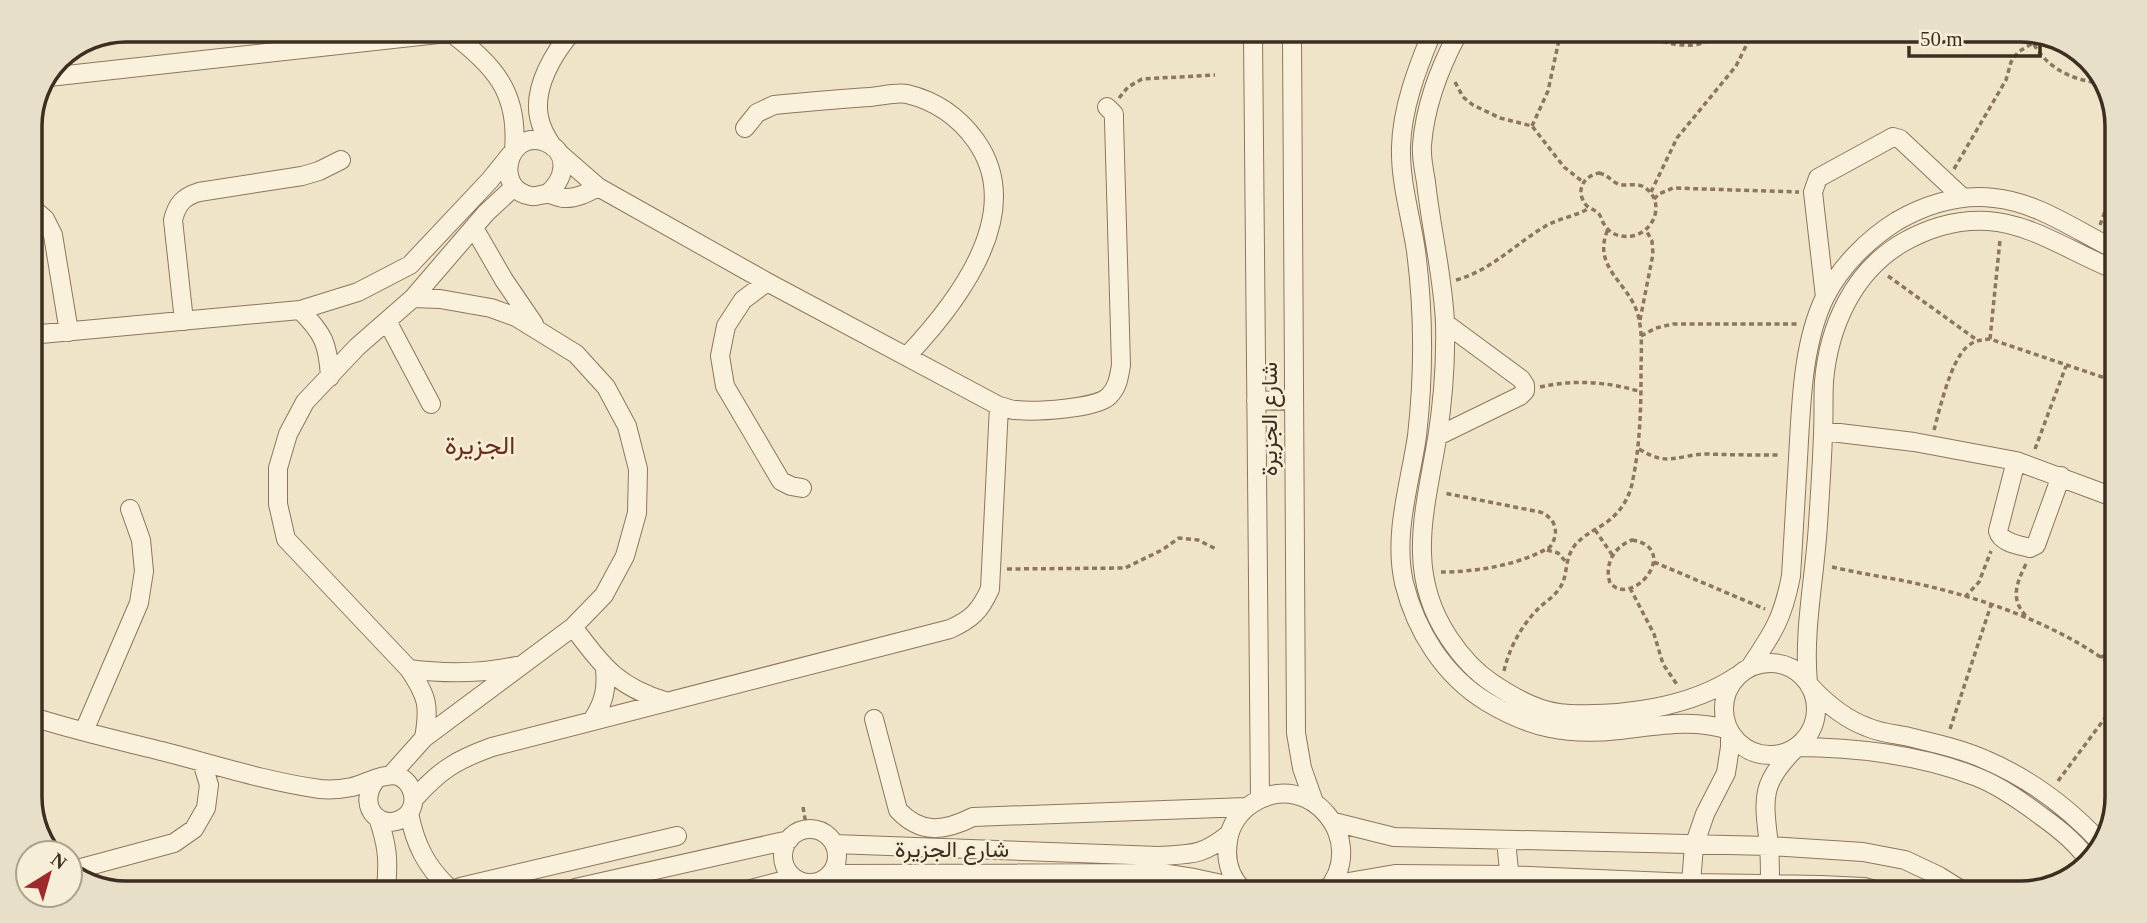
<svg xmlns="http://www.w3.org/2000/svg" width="2147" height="923" viewBox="0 0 2147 923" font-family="'Times New Roman',Vazirmatn,serif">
	<rect width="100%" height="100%" fill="#f0e4c8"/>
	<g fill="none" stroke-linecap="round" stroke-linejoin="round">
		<g stroke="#8d765c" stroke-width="20">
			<path id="minor" d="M450 32C494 65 519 92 514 150
				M1253 34 1260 799
				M1292 34 1296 733 1302 768 1314 802
				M1431 35C1417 69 1402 108 1401 147 1400 182 1411 217 1416 251 1424 313 1424 374 1417 436 1410 484 1393 534 1404 583 1416 631 1444 676 1487 702 1530 728 1568 736 1619 730 1656 726 1692 718 1729 730
				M1457 35C1439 69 1425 106 1422 145 1421 157 1424 170 1426 182 1431 229 1443 276 1445 323 1446 361 1443 401 1437 439 1425 510 1405 573 1449 638 1461 656 1474 671 1492 683 1516 699 1541 713 1570 714 1625 716 1691 707 1737 676
				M49 77 465 31
				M745 128 757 113 774 105C806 102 838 99 870 97 882 96 896 92 907 94 936 101 959 117 976 141 1027 213 957 303 907 356
				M553 147C546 137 541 128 539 117 533 87 554 52 573 31
				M559 153 598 187 767 282 999 406C1005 407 1010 410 1016 410 1034 412 1097 409 1109 396 1118 387 1119 377 1121 365L1114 121V114L1107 107
				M547 194C565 180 571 152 545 142 508 128 492 189 531 196 537 197 541 194 547 194 552 194 557 197 563 198 576 199 587 193 598 187
				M30 206 45 219 53 235 69 332
				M474 228 504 280 534 324
				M767 282 743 300 726 326 720 356 725 386 781 481 791 486 802 488
				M1825 297 1813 192 1818 178 1893 137 1900 139 1962 197
				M300 310C324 334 328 344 330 377
				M184 321 173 220C177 204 183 197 199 192L302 176 319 171 341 160
				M387 321 431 404
				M30 335 300 310 358 292 410 265 490 180 511 154
				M1256 401 1293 400
				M1823 431 1914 442 2016 461 2113 497
				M1438 436 1520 396 1525 391V385L1521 379 1445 323
				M2016 461 1998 531C2001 543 2019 545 2030 548L2036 545 2061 476
				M573 627C603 666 616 686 665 701
				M1724 709a46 46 0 1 1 92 0a46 46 0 1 1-92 0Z
				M1750 667C1773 633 1783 618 1791 576 1793 537 1796 498 1798 459 1801 407 1802 344 1825 297 1841 266 1868 239 1897 221 1927 204 1960 194 1994 198 2037 202 2077 231 2116 250
				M409 669C446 674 479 674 516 666
				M1808 683C1803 630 1815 577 1818 524 1820 494 1822 464 1823 434 1824 416 1823 399 1824 381 1829 326 1853 272 1902 243 1928 228 1957 219 1988 221 2033 224 2074 254 2116 270
				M1811 687C1827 704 1845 719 1867 727 1880 733 1895 734 1909 737 1934 743 1962 749 1986 760 2030 779 2069 808 2102 844
				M30 716C75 731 123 741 169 753 219 766 269 782 320 789 330 790 342 789 352 787 365 784 385 772 398 776 413 782 419 803 407 815 384 835 355 808 375 781
				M593 719C604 702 607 689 605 669
				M874 719 898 810C921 835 945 831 973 817L1246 807
				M84 731 139 603 144 571 141 540 130 509
				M424 738C430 705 427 696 409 669L286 539 278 504V468L288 434 305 402 357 347 413 298 486 213 514 187
				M1796 747C1854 747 1922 755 1977 777 2000 786 2021 801 2041 816 2058 828 2077 843 2088 860
				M391 775 424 738 573 627 604 595 625 556 637 513 638 469 627 426 606 387 576 354 516 317 491 308 440 299 413 298
				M414 799C440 770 456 760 492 747L950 629C972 619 980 611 990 589L999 406
				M409 813C415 844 426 866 448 887
				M378 818C387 844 389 860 386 887
				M1334 822 1394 837 1769 846 1863 852 1905 860 1939 876 1966 893
				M783 856a27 27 0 1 1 54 0a27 27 0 1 1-54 0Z
				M1506 840 1511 891
				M834 844 1159 856C1191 854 1202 856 1229 834
				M70 871 174 843 194 829 206 808 209 785 202 762
				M830 874 1161 873 1194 878 1240 888
				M1691 883 1694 846 1705 814 1726 773 1730 747V732
				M1770 884C1770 872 1770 858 1769 846 1764 800 1759 785 1794 750
				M1331 885 1395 874 1509 875 1691 883 1821 885 1864 887 1886 893
				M460 887 677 836
				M575 888 789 840
				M751 889 793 878
				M1243 890C1230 877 1225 859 1228 841 1230 825 1240 811 1253 803 1310 767 1370 842 1326 891"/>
		</g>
		<path stroke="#8d765c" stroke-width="3.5" stroke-dasharray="5 3.5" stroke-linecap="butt" d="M1638 35C1662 41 1694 54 1715 36
			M2030 37C2044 67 2071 81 2103 83
			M1455 82 1463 97 1473 105 1500 118 1532 126 1564 167 1583 182
			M2104 84 2106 95 2110 102
			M1119 98 1128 87 1142 79 1215 75
			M1532 126 1548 91 1560 35
			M1954 169 2006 80 2011 62 2018 52 2033 43
			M1599 173C1608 175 1610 180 1618 184 1626 187 1635 182 1644 187 1666 201 1655 232 1632 236 1621 238 1609 234 1604 224 1601 220 1602 218 1599 214 1596 210 1590 209 1586 205 1575 191 1583 176 1599 173Z
			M1651 192 1677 138 1736 66 1751 36
			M1654 199 1659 194 1673 188 1799 192
			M2100 225 2116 181
			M1888 276 1977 340
			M1456 280C1490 271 1514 245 1544 227 1558 218 1575 217 1589 208
			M1640 320 1653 254 1652 241 1646 230
			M1641 336 1656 328 1673 324H1797
			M1990 339 2000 240
			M2106 379 2115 361
			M1540 387C1575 379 1608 382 1642 392
			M1934 430C1940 408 1951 359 1968 346 1975 340 1981 340 1990 339L2114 381
			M1639 449C1669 468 1678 454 1708 454 1732 455 1756 455 1781 455
			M2035 449 2066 366
			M1595 530 1613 556
			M1632 540C1682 548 1633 609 1610 583 1604 564 1614 547 1632 540Z
			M1547 550 1558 553 1566 562
			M1654 562 1765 609
			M2026 564C2016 584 2010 600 2027 617
			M1832 567C1854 572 1877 576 1900 580 1974 595 2050 620 2112 665
			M1007 569 1125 568 1162 550 1179 538 1198 540 1216 549
			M1441 572C1477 572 1519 565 1550 547 1560 533 1556 518 1540 512L1444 493
			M1630 588 1654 634 1663 664 1678 686
			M1965 597 1979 582 1991 551
			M2100 657 2112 654
			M1504 671C1509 649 1520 628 1536 611 1543 603 1553 598 1559 589 1569 576 1563 561 1575 545 1583 536 1591 532 1601 526 1618 516 1630 499 1633 479 1640 444 1641 409 1641 373 1641 354 1643 334 1638 315 1629 282 1591 268 1608 229
			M1950 729 1991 605
			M2058 781 2111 710
			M803 807 807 830"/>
		<use href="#minor" stroke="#faf1dc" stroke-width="18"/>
	</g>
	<g text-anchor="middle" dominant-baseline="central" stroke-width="5" stroke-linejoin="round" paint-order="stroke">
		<g font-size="23" fill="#3d2e20" stroke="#f7eed8">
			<text transform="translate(1269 419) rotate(-90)">شارع الجزيرة</text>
			<text x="952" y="849">شارع الجزيرة</text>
		</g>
		<g font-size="26" fill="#6b2e1e" stroke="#f7eed8">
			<text x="480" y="445">الجزيرة</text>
		</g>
	</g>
	<path d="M0 0H2147V923H0ZM126 42H2021A84 84 0 0 1 2105 126V797A84 84 0 0 1 2021 881H126A84 84 0 0 1 42 797V126A84 84 0 0 1 126 42Z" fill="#e8dfc9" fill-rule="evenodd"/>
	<path fill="none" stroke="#3d2e20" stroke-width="3.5" d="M126 42H2021A84 84 0 0 1 2105 126V797A84 84 0 0 1 2021 881H126A84 84 0 0 1 42 797V126A84 84 0 0 1 126 42Z"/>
	<g transform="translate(49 874) rotate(37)"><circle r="33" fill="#f7eed8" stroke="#ada18e" stroke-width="2"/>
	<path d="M0-5L12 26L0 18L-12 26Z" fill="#9e2a2b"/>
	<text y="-10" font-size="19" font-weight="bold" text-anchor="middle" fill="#3d2e20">N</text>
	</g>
	<path d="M1909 46v10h131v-10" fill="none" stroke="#3d2e20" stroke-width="3.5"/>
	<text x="1920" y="46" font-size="21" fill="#3d2e20" stroke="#f7eed8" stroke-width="5" paint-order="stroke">50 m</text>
</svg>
